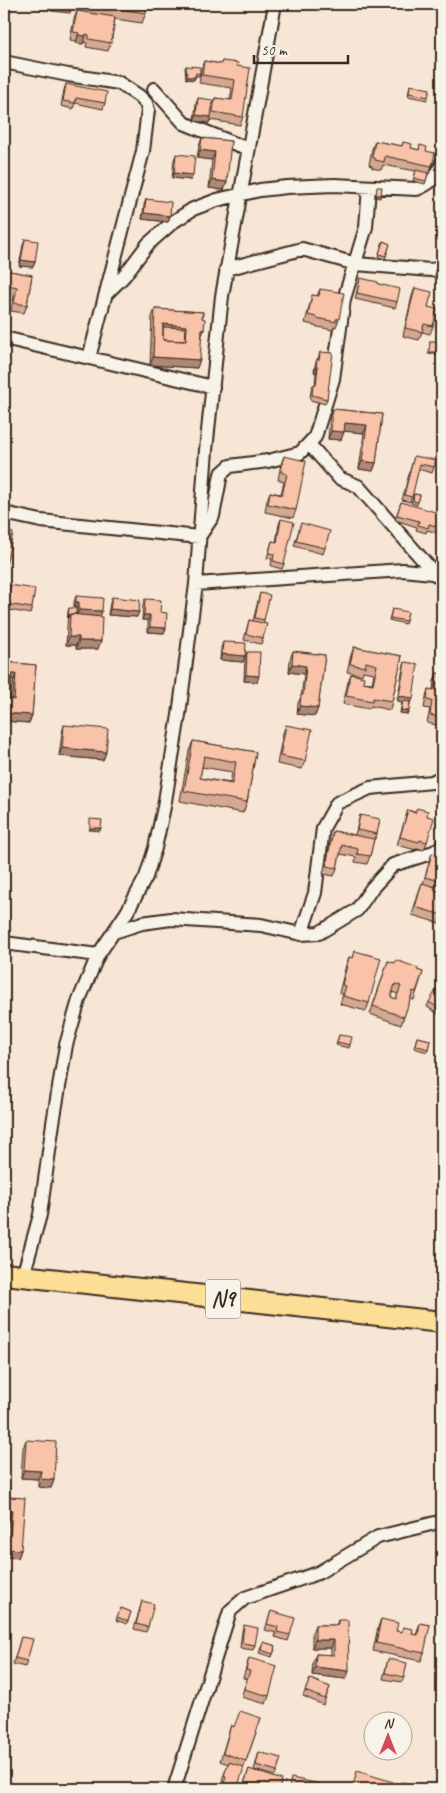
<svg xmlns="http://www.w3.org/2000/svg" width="446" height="1793" viewBox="0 0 446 1793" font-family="Caveat,sans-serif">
	<rect width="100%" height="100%" fill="#f7e5d5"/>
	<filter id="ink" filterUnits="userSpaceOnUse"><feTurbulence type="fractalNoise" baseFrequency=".02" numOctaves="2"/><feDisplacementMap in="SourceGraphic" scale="10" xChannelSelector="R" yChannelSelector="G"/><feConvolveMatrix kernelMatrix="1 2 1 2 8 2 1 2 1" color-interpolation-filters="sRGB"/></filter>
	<g filter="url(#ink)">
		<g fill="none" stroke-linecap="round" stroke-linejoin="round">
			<g stroke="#3b2a1e" stroke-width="16">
				<path id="minor" d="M4 62 68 75 119 83 139 96 146 103 148 110 143 151 89 358
					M154 89 184 123 248 149
					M226 269 302 249 356 264 431 270 442 268
					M107 293 124 276 148 244 173 222 193 209 217 200 260 190 287 187 334 185 417 189C431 183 437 177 442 163
					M4 338 213 387
					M309 444 339 478 358 486 436 575
					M4 513 41 521 199 537 213 516 221 474 230 466 268 461 300 453 315 437 333 379 344 299 366 227 369 187
					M196 584 403 570 442 574
					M114 932 142 923 171 919 261 925 301 934 319 933 357 910 372 888 393 865 434 852 442 846
					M301 934 315 893 323 828 337 803 370 788 432 782 442 777
					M4 943 98 955
					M23 1276 40 1215 53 1123 66 1045 79 1000 98 955 127 912 146 877 155 848 164 807 179 715 196 584 206 450 222 296 275 4
					M174 1789 230 1611 245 1598 318 1573 378 1537 439 1522 442 1520"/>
			</g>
			<g stroke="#3b2a1e" stroke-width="24">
				<path id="trunk" d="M4 1274 442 1322"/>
			</g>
			<use href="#minor" stroke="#f7f3e8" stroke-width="12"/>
			<use href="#trunk" stroke="#fcde96" stroke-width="20"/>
		</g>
		<path fill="#d5a891" stroke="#3b2a1e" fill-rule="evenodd" d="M78 4H147L146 13 142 23 115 19 111 43 108 51 86 47 87 43 83 42V44L76 43V41L70 40 74 19 77 11Z
			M204 61 221 64 222 61 237 66 243 117 240 125 210 120 209 123 194 121 196 104 198 98 213 104 215 98 230 100 232 88 199 83 201 69Z
			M186 66 200 74 199 76H196L194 80 186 79 185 68Z
			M66 84 105 103 103 109 75 103 73 109 61 106 64 90Z
			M410 85 428 97 427 100 408 96Z
			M202 138 231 141 224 190 209 188 212 160 197 158 199 146Z
			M375 141 402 146 403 142 411 148 419 150 420 145 426 151 432 166 429 174H428L425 184 413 181 416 171 383 165 381 170 372 168V166L369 165 372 149Z
			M176 154 191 180 172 178 174 160Z
			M146 199 170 216 168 222 142 219 144 205Z
			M25 239 35 262 33 267 19 266 23 245Z
			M383 241 390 244 385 259 378 257Z
			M4 270 32 275 27 305 24 313 11 311 14 295 4 293Z
			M360 278 378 284 397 302 395 308 355 299Z
			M415 288 428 307 433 326 430 334 422 332 419 340 403 336 412 296Z
			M320 289 339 319 336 327H334L333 330 313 326V325L305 323 312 295 317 296Z
			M155 309 203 312 201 338 197 368 150 365 152 317Z
			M320 352 327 399 325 404 310 400 311 390 313 385H315L316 373 314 372 315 365 317 359H318Z
			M333 409 382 414 376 463 373 471 359 469 364 433 344 431 341 440 328 439 330 417Z
			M284 456 296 510 293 518 265 512 267 500 270 492 281 494 284 482 278 480 281 464Z
			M414 456 434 467 432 473 418 469 410 502 402 500Z
			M414 494 420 495 417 505 411 503Z
			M401 502 442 521 438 533 427 530 426 533 416 530 417 527 395 520Z
			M281 519 284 564 282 569 271 566 272 559 267 558 272 541 276 542 279 524Z
			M301 523 325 548 323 554 294 546Z
			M10 585 32 608 30 614 5 609 8 590Z
			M260 593 264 620 263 624V638L261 644 244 640 249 620 253 621Z
			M76 596 102 611 100 616 98 649H76V645H66L68 611 69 608 77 614V608H74V602Z
			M112 597 137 617 108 615 110 603Z
			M145 599 166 628 164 633 148 632V620H142L143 605Z
			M392 609 406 621 405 624 389 620Z
			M223 642 243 662 220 660 221 648Z
			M354 647 402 656 390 710 371 706 369 709 343 704 348 682 351 674 363 682 372 683 374 673 363 671 362 675 347 672 351 655Z
			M293 651 325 655 318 708 315 716 297 714 298 703 301 697 304 674 289 672 290 659Z
			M247 652 257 682 244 681 245 657Z
			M4 662 36 665 32 715 29 723 4 721Z
			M405 662 413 698 411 703H410L408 714 400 713 402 702 397 701 403 668Z
			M437 673 442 674V726L427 723 430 709 424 708 426 697 428 689 433 690 434 681Z
			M64 725 106 752 103 760 59 756 62 733Z
			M286 725 305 761 302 769 277 764 283 733Z
			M193 741 256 752 247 802 243 813 180 801 189 751ZM202 767 232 772 230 783 200 778Z
			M408 810 427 816V842L424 850 417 848 416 850 397 845Z
			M360 815 377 834 375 839H374L370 856 367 864 355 862 356 857 340 854 337 868 334 876 323 874 331 839 333 831 355 835Z
			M432 853 442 855V887L436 885 434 890 442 892V924L412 915 419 891 422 883 423 884Z
			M355 951 369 1003 366 1011 340 1004 343 994 339 993 346 965 349 957 353 958Z
			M388 961 423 972 414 1000 410 999 401 1025 370 1014ZM392 992 398 994 396 999 391 997Z
			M442 989V1016L427 1007 429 1002Z
			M339 1035 350 1045 349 1048 336 1045Z
			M417 1037 430 1040 427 1052 414 1048Z
			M26 1440 54 1480 51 1488 38 1487V1479L21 1478 23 1448Z
			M9 1497 21 1550 18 1558 7 1534 9 1518H5L6 1505Z
			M142 1601 148 1627 146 1632 134 1629Z
			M121 1608 131 1612 127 1624 116 1620Z
			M271 1611 290 1635 288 1641 275 1637 276 1633 265 1630Z
			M381 1619 396 1631 401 1632 403 1627 412 1634 416 1635 420 1623 424 1653 421 1661 373 1651 378 1627Z
			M338 1620 349 1671 346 1679 312 1675 313 1662 316 1654 331 1655V1648H312V1633L315 1625H336Z
			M244 1625 255 1645 253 1650 240 1648 242 1631Z
			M21 1637 27 1661 25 1667 13 1664Z
			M263 1642 276 1646 272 1657 259 1653Z
			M249 1658 269 1696 266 1704 241 1697 247 1679 243 1678Z
			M388 1659 404 1677 402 1682 383 1679Z
			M310 1679 330 1687 323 1705 303 1696Z
			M261 1718 244 1767 224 1781 222 1780 228 1764 220 1761 231 1725 234 1727Z
			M259 1752 277 1771 275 1776 254 1770Z
			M442 1759V1787L435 1785Z
			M249 1769 279 1789H242Z"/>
		<path fill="#ae8876" stroke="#3b2a1e" d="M53 5 72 8 70 13 51 11Z
			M78 35 86 36 83 44 76 43Z
			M187 77H195L194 80 186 79Z
			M196 115 211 117 209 123 194 121Z
			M200 150 215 152 212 160 197 158Z
			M174 173 193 175 191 180 172 178Z
			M212 180 227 182 224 190 209 188Z
			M376 195H381L380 198 375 197Z
			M144 213 170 216 168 222 142 219Z
			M21 260 35 262 33 267 19 266Z
			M163 324 187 326 184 334 162 333Z
			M202 329 204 330 201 338 199 337Z
			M429 352H439L438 355 428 354Z
			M153 357 200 360 197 368 150 365Z
			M316 367H318L316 373 314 372Z
			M345 423 367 425 364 433 342 431Z
			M331 431 344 432 341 440 328 439Z
			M362 461 376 463 373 471 359 469Z
			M76 602H79L77 608H74Z
			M110 609 139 612 137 617 108 615Z
			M79 610 102 611 100 617 77 615Z
			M144 615H150L148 620H142Z
			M150 627 166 628 164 633 148 632Z
			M69 637H79L76 645H66Z
			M79 641H101L98 649H76Z
			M222 654 245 656 243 662 220 660Z
			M292 664 306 666 304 674 289 672Z
			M12 674H16L13 682H10Z
			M246 675 259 676 257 682 244 681Z
			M399 696 413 698 411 703 397 701Z
			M300 706 318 708 315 716 297 714Z
			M401 710 409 711 408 714 400 713Z
			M4 713 32 715 29 723 4 721Z
			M62 748 106 752 103 760 59 756Z
			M90 828H101L100 831 89 830Z
			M24 1470 41 1471 38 1479 21 1478Z
			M41 1479 54 1480 51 1488 38 1487Z
			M8 1510H12L9 1518H5Z
			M4 1549 21 1550 18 1558 4 1557Z
			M315 1640H334L331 1648H312Z
			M315 1667 349 1671 346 1679 312 1675Z"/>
		<path fill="#f8c3a9" stroke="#3b2a1e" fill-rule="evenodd" d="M53 4H73L72 8 53 5Z
			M85 4H147L146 13Z
			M77 11 115 17 111 43 89 39V35L86 34V36L78 35 79 33 73 32Z
			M204 61 221 64 222 61 238 63 237 66 250 68 243 117 213 112 215 98 232 100 235 80 202 75Z
			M186 66 200 67V74L196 73 195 77H187Z
			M66 84 107 92 105 103 76 98 75 103 63 101Z
			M410 85 430 89 428 97 409 93Z
			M198 98 213 100 211 117 196 115Z
			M202 138 231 141 227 182 212 180 215 152 200 150Z
			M375 141 402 146 403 142 412 144 411 148 419 150 420 145 427 147 426 151 435 153 432 166 385 156 384 162 375 160V158L372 157Z
			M176 154 195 156 193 175 174 173Z
			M416 170 428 173 426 181 414 178Z
			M377 187H382L381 195H376Z
			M146 199 171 202 170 216 144 213Z
			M25 239 38 241 35 262 21 260Z
			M383 241 390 244 386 256 379 254Z
			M4 270 32 275 27 305 14 303 17 287 4 284Z
			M360 278 378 282V284L400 289 397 302 357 293Z
			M415 288 432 292 428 307 437 309 433 326 424 324 422 332 405 328Z
			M320 289 344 293 339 319H336V322L316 318V317L308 315 312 295 319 296Z
			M155 309 203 312 202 318 205 319 204 330 202 329 200 360 153 357ZM163 324 187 326 186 341 163 340Z
			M163 327 186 328 185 341 163 340Z
			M430 341H440L439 352H429Z
			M320 352 333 353 327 399 312 395 313 385H316L318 367H316L317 359 319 360Z
			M333 409 382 414 376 463 362 461 367 425 345 423 344 432 331 431Z
			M4 432 8 434 4 447Z
			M284 456 306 461 296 510 268 504 270 492 282 495 287 474 281 472Z
			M414 456 436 460 434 467 420 464 412 497 404 495Z
			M414 494 420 495 418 502 413 501Z
			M401 502 442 514V521L440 527 429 524 428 528 418 525 419 521 397 515Z
			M281 519 294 522 284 564 273 561 274 554 269 553 272 541 277 542Z
			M301 523 330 531 325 548 296 541Z
			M4 531 13 533 4 575Z
			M10 585 35 589 32 608 7 604Z
			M260 593 270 595 264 620 255 618Z
			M76 596 103 598 102 611 79 610V602H76Z
			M112 597 140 600 139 612 110 609Z
			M145 599 161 600 160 612 167 613 166 628 150 627V615H144Z
			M69 608H76V614H70L68 618Z
			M392 609 408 612 406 621 390 618Z
			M70 614 102 617 101 641H79V637H69Z
			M249 620 267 624 263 638 246 634Z
			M223 642 246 643 245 656 222 654Z
			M354 647 402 656 392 701 373 698 372 701 346 696 351 674 364 677 363 682 373 684 377 665 366 662 365 667 350 664Z
			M293 651 325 655 318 708 300 706 301 695H303L306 666 292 664Z
			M247 652H260L259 676 246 675Z
			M4 662 36 665 32 715 4 713ZM12 674H16L14 700 10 699Z
			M405 662 418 664 413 698 399 696Z
			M437 673 442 674V718L430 715 432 701 427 700 428 689 434 690Z
			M12 679H14L12 699H10Z
			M403 701 410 702 409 711 401 710Z
			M64 725 108 729 106 752 62 748Z
			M286 725 312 730 305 761 280 756Z
			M193 741 256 752 247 802 184 791ZM204 756 236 762 232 784 200 778Z
			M4 803 8 804 6 818H4Z
			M417 808 428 811 427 816 434 818 427 842 420 840 419 842 400 837 408 810 415 813Z
			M360 815 380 819 377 834 357 830Z
			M90 819 102 820 101 828H90Z
			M333 831 374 839 370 856 357 854 358 849 342 845 337 868 326 866Z
			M432 853 442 855V878L438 877 437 880 425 877Z
			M422 883 435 887 434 890 442 892V915L415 907Z
			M355 951 381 958 369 1003 343 996 346 986 342 985 349 957 353 958Z
			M396 960 418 968 417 970 423 972 416 992 413 991 404 1017 373 1006 388 961 395 963ZM395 984 401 986 396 999 391 997Z
			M438 987 442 989V1010L429 1002Z
			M339 1035 352 1037 350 1045 337 1042Z
			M417 1037 430 1040 428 1049 415 1045Z
			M4 1234H6L5 1245H4Z
			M26 1440 56 1442 54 1480 41 1479V1471L24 1470Z
			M9 1497 25 1498 21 1550 4 1549V1533L10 1534 12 1510H8Z
			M142 1601 154 1604 148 1627 136 1624Z
			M121 1608 131 1612 128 1621 117 1617Z
			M271 1611 295 1618 290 1635 277 1632 278 1627 267 1624Z
			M381 1619 398 1623 396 1631 402 1632 403 1627 413 1629 412 1634 418 1635 420 1623 430 1625 424 1653 376 1643Z
			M338 1620H348L349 1671 315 1667 316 1654 334 1655V1640H315V1625H338Z
			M244 1625 258 1628 255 1645 242 1643Z
			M21 1637 33 1639 27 1661 15 1658Z
			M263 1642 276 1646 273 1654 261 1650Z
			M249 1658 277 1666 269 1696 244 1689 250 1671 246 1670Z
			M388 1659 407 1663 404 1677 385 1673Z
			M310 1679 330 1687 325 1699 305 1691Z
			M240 1711 261 1718 246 1761 223 1753 231 1725 234 1727Z
			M259 1752 281 1758 277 1771 256 1765Z
			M4 1756 8 1757 4 1771Z
			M442 1760V1781L437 1779Z
			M229 1762 244 1767 237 1789H222L226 1776 224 1775Z
			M249 1769 282 1780 279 1789H268L255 1785 254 1789H250L243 1787Z
			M357 1771 393 1782 391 1789H352Z
			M291 1778 321 1784 320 1789H289Z
			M401 1782 429 1789H399Z"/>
	</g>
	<g text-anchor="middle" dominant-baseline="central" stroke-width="5" stroke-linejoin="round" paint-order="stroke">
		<rect fill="#f7f3e8" stroke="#73665b" stroke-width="1" x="205.5" y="1279.5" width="35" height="39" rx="4"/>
		<g font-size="22" font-weight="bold" fill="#3b2a1e">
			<text x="223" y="1299">N9</text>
		</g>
	</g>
	<rect width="446" height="1793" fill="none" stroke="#f7f3e8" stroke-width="20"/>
	<rect x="10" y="10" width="426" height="1773" fill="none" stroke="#3b2a1e" stroke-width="2" filter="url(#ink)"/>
	<g transform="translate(388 1736)"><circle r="24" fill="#f7f3e8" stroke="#aca397"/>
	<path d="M0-4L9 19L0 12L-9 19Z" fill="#d1495b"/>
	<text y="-8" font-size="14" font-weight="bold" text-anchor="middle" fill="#3b2a1e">N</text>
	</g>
	<path d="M254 55v8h94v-8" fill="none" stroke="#3b2a1e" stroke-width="2.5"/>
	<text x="261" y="55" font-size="15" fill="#3b2a1e" stroke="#f7f3e8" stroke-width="4" paint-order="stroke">50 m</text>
</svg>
